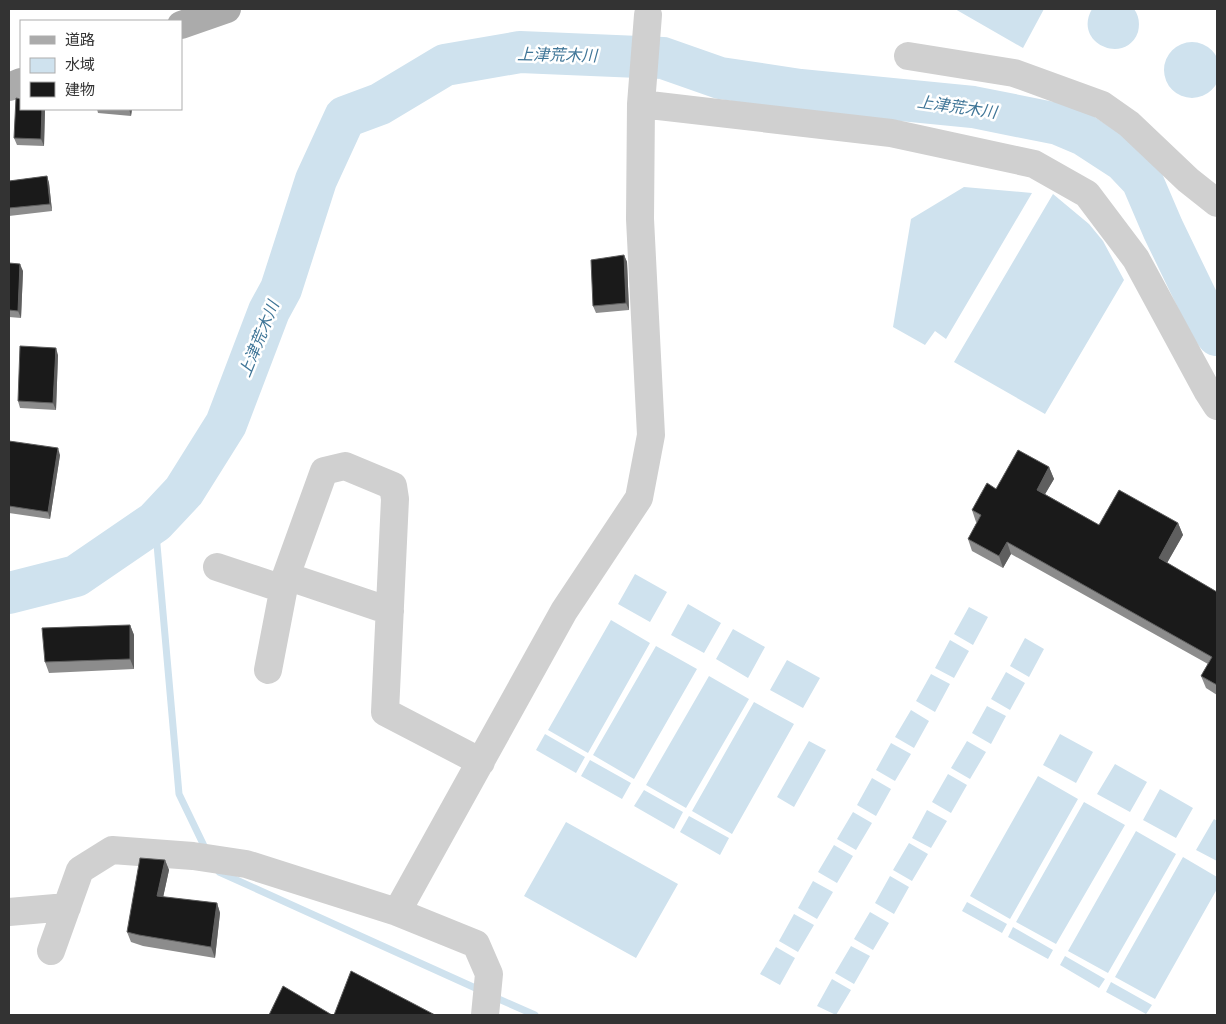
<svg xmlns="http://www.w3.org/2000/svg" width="1226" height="1024" viewBox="0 0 1226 1024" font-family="'DM Sans','Noto Sans JP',sans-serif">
	<rect width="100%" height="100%" fill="#fff"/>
	<path fill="#cfe2ee" d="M955 9H1044L1023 48Z
		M1092 9H1134C1139 16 1140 23 1138 32 1126 66 1072 44 1092 9Z
		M1164 70a28 28 0 1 1 56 0a28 28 0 1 1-56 0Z
		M964 187 1032 193 946 339 935 331 925 345 893 327 911 219Z
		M1053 194 1089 224 1103 241 1124 280 1045 414 954 362Z
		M635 574 667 592 650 622 618 604Z
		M688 604 721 623 704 653 671 635Z
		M969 607 988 617 973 645 954 634Z
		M611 620 650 643 588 753 548 730Z
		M733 629 765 647 748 678 716 659Z
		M1025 638 1044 649 1029 677 1010 666Z
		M950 640 969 651 954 678 935 668Z
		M656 646 697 669 634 779 593 755Z
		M787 660 820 678 803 708 770 690Z
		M1006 672 1025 683 1010 710 991 699Z
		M931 674 950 684 935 712 916 701Z
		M709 676 749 699 686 808 646 785Z
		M754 702 794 724 732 834 692 811Z
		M987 706 1006 716 991 744 972 733Z
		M911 710 929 721 914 748 895 737Z
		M545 734 585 757 576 773 536 750Z
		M1060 734 1093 752 1076 783 1043 765Z
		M809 741 826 750 794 807 777 797Z
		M967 741 986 752 970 779 951 768Z
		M891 743 911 754 895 781 876 770Z
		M590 760 631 783 622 799 581 776Z
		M1115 764 1147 782 1130 812 1097 794Z
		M948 774 967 785 951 813 932 802Z
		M1038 776 1078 799 1010 919 970 896Z
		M872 778 891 789 876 816 857 805Z
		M1160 789 1193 808 1176 838 1143 820Z
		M644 790 683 812 674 829 634 806Z
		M1084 802 1125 825 1056 944 1016 922Z
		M927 810 947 821 931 848 912 838Z
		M853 812 872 823 856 850 837 839Z
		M689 816 729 838 720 855 680 832Z
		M1214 819 1217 821V861L1196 850Z
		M566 822 678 884 636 958 524 896Z
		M1136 831 1176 854 1108 973 1068 951Z
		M909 843 928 854 912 881 893 870Z
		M834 845 853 856 837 883 818 872Z
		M1183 857 1217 877V889L1155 999 1115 977Z
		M890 876 909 887 894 914 875 903Z
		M813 881 833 892 817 919 798 908Z
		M967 902 1007 924 1002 933 962 911Z
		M870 912 889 923 873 950 854 939Z
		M794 914 814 925 798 952 779 941Z
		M1013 927 1053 950 1048 959 1008 937Z
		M851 946 870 956 854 984 835 973Z
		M776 947 795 958 780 985 760 974Z
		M1065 956 1105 979 1099 988 1060 965Z
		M832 979 851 990 836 1015 817 1006Z
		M1111 982 1152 1005 1146 1014 1106 992Z"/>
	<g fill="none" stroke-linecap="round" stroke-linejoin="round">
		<path stroke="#cfe2ee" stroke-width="7" d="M155 522 179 794 206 850
			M219 872 482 991
			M492 996 535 1015"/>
		<path stroke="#cfe2ee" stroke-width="42" d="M9 593 76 576 155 522 184 491 226 424 269 311 281 289 316 180 345 117 380 104 445 65 520 52 663 58 720 78 800 90 973 107 1058 124 1084 135 1124 161 1142 180 1163 229 1208 322 1217 335"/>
		<path stroke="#d0d0d0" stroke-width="28" d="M908 56 1014 73 1102 105 1129 124 1188 180 1217 203
			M641 104 648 15
			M217 567 283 589
			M390 611 286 576 324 471 345 466 393 486 395 499 385 712 481 762
			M268 670 286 576
			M9 912 67 907
			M397 912 564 611 639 498 651 435 640 219 641 104 891 133 1034 164 1087 194 1136 259 1208 392 1217 406
			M51 951 80 870 112 850 193 856 246 864 397 912 476 944 489 974 485 1015"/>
		<path stroke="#ababab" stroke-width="28" d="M181 25 227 9
			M9 87 21 82"/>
	</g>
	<path fill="#8c8c8c" d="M45 109 44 146 17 145 14 138Z
		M97 109H132L131 116 98 113Z
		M47 176 49 183 52 211 9 216V181Z
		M624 255 627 262 629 310 596 313 593 306Z
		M9 263 23 271 21 318 9 317Z
		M58 355 56 410 20 408 18 401Z
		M9 441 60 455 50 519 9 513Z
		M1049 467 1054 479 1045 494 1099 525 1178 523 1183 535 1167 563 1217 592V695L1206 688 1201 676 1208 664 1011 554 1003 568 972 551 968 539 977 522H976L972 510Z
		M130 625 134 635V669L49 673 45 662Z
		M165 860 169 870 163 897 217 903 220 913 215 958 143 946 131 942 127 932Z"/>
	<path fill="#5f5f5f" d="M42 109H45L44 146 41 139Z
		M129 109H132L131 116Z
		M47 176 49 183 52 211 50 204Z
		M624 255 627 262 629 310 626 303Z
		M20 264 23 271 21 318 18 311Z
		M56 348 58 355 56 410 53 403Z
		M58 448 60 455 50 519 48 512Z
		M1049 467 1054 479 1041 501 1037 490Z
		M1178 523 1183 535 1163 570 1159 558Z
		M1007 542 1011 554 1003 568 999 556Z
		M130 625 134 635V669L130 659Z
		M165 860 169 870 161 907 157 896Z
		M217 903 220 913 215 958 211 947Z"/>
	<path fill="#1a1a1a" stroke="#5f5f5f" d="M16 98 21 99V109H42L41 139 14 138Z
		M47 176 50 204 9 208V181Z
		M624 255 626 303 593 306 591 260Z
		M9 263 20 264 18 311 9 310Z
		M20 346 56 348 53 403 18 401Z
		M9 441 58 448 48 512 9 506Z
		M1018 450 1049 467 1037 490 1099 525 1119 490 1178 523 1159 558 1217 592V685L1201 676 1212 657 1007 542 999 556 968 539 981 515 972 510 987 483 996 489Z
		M130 625V659L45 662 42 628Z
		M140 858 165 860 157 896 217 903 211 947 139 935 127 932Z
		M351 971 435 1015H334Z
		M283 986 332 1015H269Z"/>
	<g text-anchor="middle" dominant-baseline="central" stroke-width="5" stroke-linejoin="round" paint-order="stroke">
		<g font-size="16" font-style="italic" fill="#3f7597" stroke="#fff">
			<text transform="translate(557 55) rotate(1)">上津荒木川</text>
			<text transform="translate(957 107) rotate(8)">上津荒木川</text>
			<text transform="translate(259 339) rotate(-68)">上津荒木川</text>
		</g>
	</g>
	<rect width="1226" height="1024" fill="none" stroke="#333333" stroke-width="20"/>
	<rect x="20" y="20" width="162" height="90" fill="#ffffff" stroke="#adadad"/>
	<rect x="30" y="36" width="25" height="8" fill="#ababab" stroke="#adadad"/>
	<text x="65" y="45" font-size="15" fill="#333333">道路</text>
	<rect x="30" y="58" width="25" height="15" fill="#cfe2ee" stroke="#adadad"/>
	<text x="65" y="70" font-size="15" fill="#333333">水域</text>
	<rect x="30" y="82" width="25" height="15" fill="#1a1a1a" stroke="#adadad"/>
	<text x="65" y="95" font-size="15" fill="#333333">建物</text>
</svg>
